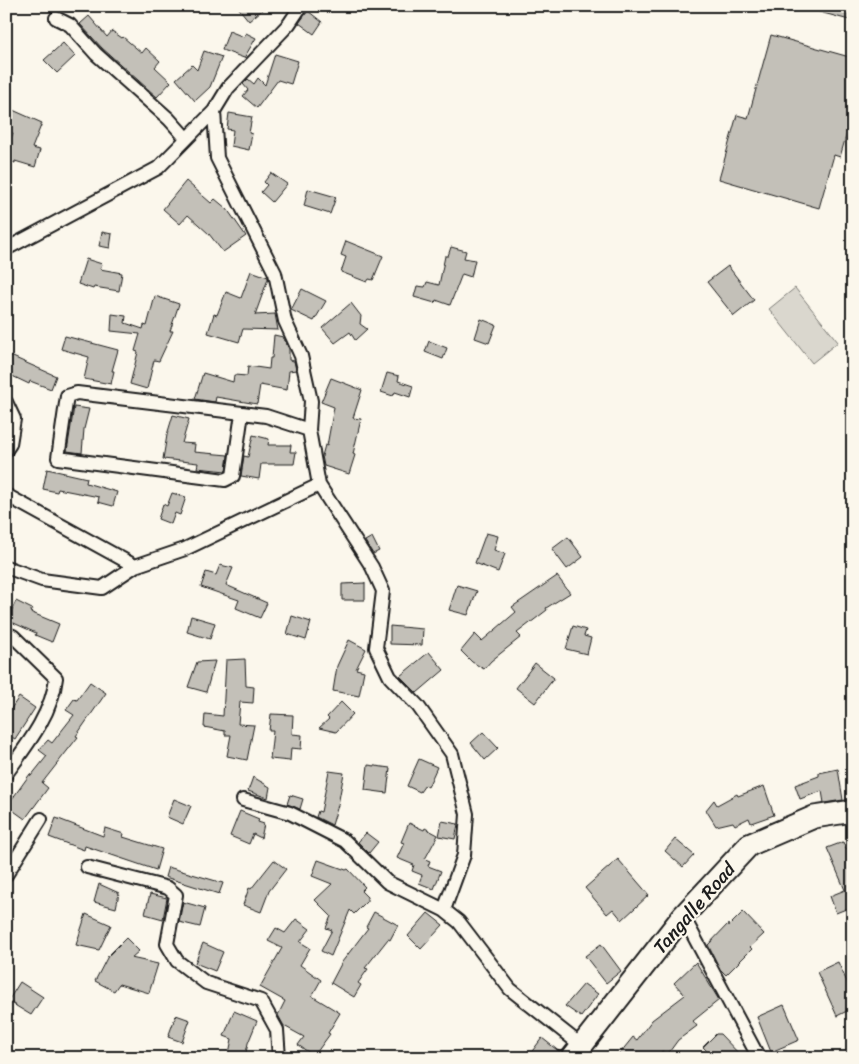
<svg xmlns="http://www.w3.org/2000/svg" width="859" height="1064" viewBox="0 0 859 1064" font-family="Sriracha,sans-serif">
	<rect width="100%" height="100%" fill="#fbf7ec"/>
	<filter id="ink" filterUnits="userSpaceOnUse"><feTurbulence type="fractalNoise" baseFrequency=".02" numOctaves="2"/><feDisplacementMap in="SourceGraphic" scale="10" xChannelSelector="R" yChannelSelector="G"/><feConvolveMatrix kernelMatrix="1 2 1 2 8 2 1 2 1" color-interpolation-filters="sRGB"/></filter>
	<g filter="url(#ink)">
		<path fill="#dad7ce" stroke="#7b7a75" d="M795 288 838 342 812 363 769 309Z"/>
		<path fill="#c3c0b8" stroke="#1c1c1c" d="M237 6H267L249 21Z
			M812 6H853V21L812 10Z
			M308 11 322 22 314 34 299 23Z
			M89 16 107 37 112 31 122 38 123 37 142 53 146 48 160 61 155 67 171 82 157 97 102 48 80 24Z
			M229 31 244 37 246 33 256 38 244 58 222 50Z
			M771 35 853 58V112L840 157 834 155 819 208 719 179 737 115 748 118Z
			M63 43 75 56 57 73 44 60Z
			M204 51 222 57 210 87 195 101 176 79 192 65 197 70Z
			M275 54 298 61 291 84 278 80 257 108 243 96 248 90 243 84 248 79 254 84 258 78 265 85Z
			M6 107 42 123 32 148 40 150 35 167 15 161V163L6 160V152L13 133 6 130Z
			M229 113 252 117 249 133 252 134 249 150 231 146 233 130 227 129Z
			M271 173 287 184 272 202 261 192 267 185 264 182Z
			M186 181 211 203 215 199 227 209 246 236 223 252 209 234 188 215 180 224 163 209Z
			M308 189 336 197 330 214 304 206Z
			M102 232 112 234 110 248 99 246Z
			M346 241 383 256 373 280 369 279 367 282 341 272 346 257 341 255Z
			M451 247 466 251 464 258 475 260 471 277 462 274 450 305 436 300 435 303 414 297 417 286 425 287 427 282 439 285 445 256H448Z
			M86 259 102 264 100 269 122 273 119 291 94 287 93 289 78 284Z
			M728 266 754 300 734 316 707 282Z
			M251 271 268 277V279L255 315 275 314 278 330 243 329 239 342 208 333 214 314 217 315 226 292 241 298Z
			M302 289 326 301 314 321 291 310Z
			M155 296 179 304 170 331H173L159 361 154 360 147 389 130 384 138 352 135 351 140 334 111 331 112 314 126 316 125 323 143 329 144 325 147 326Z
			M351 303 361 316 360 324 367 329 355 340 350 332 335 343 322 328Z
			M481 319 496 325 489 343 475 338Z
			M274 335 283 337 289 349V360L294 361 296 370 289 371 287 390 260 385 257 404 216 397 215 402 195 399 203 373 233 382 234 375 247 376 248 366 269 369 270 358H272Z
			M65 336 118 350 112 371H114L111 384 84 379 89 357 61 349Z
			M429 341 447 348 443 359 425 352Z
			M6 354 56 376 51 389 30 381 29 384 6 373Z
			M387 373 399 376 398 381 413 386 410 397 395 392 393 396 381 392Z
			M331 378 362 390 353 418 361 419 353 454 355 455 349 474 324 466 322 456 325 445 327 446 334 407 321 402Z
			M74 407 89 409 84 429 82 453 67 451Z
			M173 415 189 419 182 443 195 444 194 452 228 455 226 471 197 468 198 463 163 459 167 435Z
			M253 435 269 439 268 445H291L290 452H296L294 464H261L259 479 241 476 244 456 248 457Z
			M47 469 87 478 86 483 117 492 113 506 98 502 99 497 58 489 57 492 43 489Z
			M172 493 186 497 180 515 175 513 171 524 158 519 163 504 167 506Z
			M486 533 498 536 494 550 505 554 498 572 475 563Z
			M372 537 379 551 373 554 365 541Z
			M568 537 583 557 567 569 552 549Z
			M220 565 233 568 226 585 267 603 260 618 236 608 239 600 201 587 206 572 216 575Z
			M557 576 570 593 546 608 547 610 517 633 521 637 491 661 484 669 472 662 461 651 475 634 482 641 516 612 512 607Z
			M365 583V600H342V584Z
			M457 585 477 591 468 615 449 610Z
			M16 601 32 609 30 612 59 624 52 642 35 635 36 633 7 620Z
			M191 616 215 623 210 639 187 632Z
			M292 616 311 622 306 640 287 634Z
			M390 626 423 629 422 645 390 644Z
			M573 626 586 630 584 636 591 638 587 654 566 649Z
			M349 640 366 649 356 669 364 671 359 696 333 691 337 666Z
			M429 652 444 670 417 693 400 676Z
			M245 659 246 686 254 687 253 703 240 702 238 724 254 725 247 760 227 756 231 735H225V731L204 727 205 714 223 716 226 660Z
			M215 661 206 692 188 687 197 662Z
			M535 663 554 678 535 703 516 688Z
			M90 682 106 693 76 736 78 737 42 783 48 788 25 819 7 806 30 774 31 776 47 756 39 750 48 740 52 743 74 715 66 710 74 699 77 700Z
			M19 697 35 708 15 739 6 734V716Z
			M341 702 353 714 336 732 319 728 329 719 327 717Z
			M271 714 293 715 292 734 302 735 301 749 291 748 290 761 270 759 273 731H269Z
			M483 732 498 748 485 760 471 743Z
			M419 759 437 767 428 787 425 785 420 792 407 786Z
			M368 765 390 768 387 793 365 790Z
			M838 769 843 800 824 803 822 791 800 799 795 785 819 776V773Z
			M329 771 344 773 338 805 332 825 316 817 318 811 321 812Z
			M253 777 270 787 268 798 248 791Z
			M764 786 774 815 751 823 749 818 735 825 733 822 716 826 706 810 714 800 717 805 737 794 738 796Z
			M290 795 303 799 300 809 287 804Z
			M174 799 191 806 183 824 167 817Z
			M240 811 259 819 258 822 264 824 261 838 253 834 249 844 230 836Z
			M56 818 103 836 105 828 124 834 123 837 162 849 156 870 85 846 84 850 49 837Z
			M442 821 458 824 455 839 439 836Z
			M409 823 424 830 425 828 438 835 425 859 430 861 428 866 441 871 434 889 419 883 422 875 412 871 414 865 397 858 404 843 401 842Z
			M366 833 378 842 369 853 358 842Z
			M675 839 694 855 683 867 665 851Z
			M843 842 846 849 853 846V909L851 907 836 913 830 896 845 890 827 848Z
			M618 859 649 895 622 920 613 909 607 914 585 888Z
			M274 860 286 869 269 891 261 912 243 905 249 888 251 889Z
			M318 860 346 870 348 869 365 887 361 891 367 897V901L354 914 350 910 331 956 321 951 332 930 326 928 331 916 315 900 332 884 312 876Z
			M168 867 223 883 219 894 165 877Z
			M99 884 119 893 116 908 94 902Z
			M150 894 167 898 163 919 145 914Z
			M183 902 205 908 200 927 179 922Z
			M374 912 398 925 390 940 388 939 365 968 368 969 358 983 361 985 354 997 331 983 342 962 368 928 366 927Z
			M743 912 764 934 750 947 752 949 726 975 720 969 708 945 728 924 729 926Z
			M428 913 443 925 421 949 408 936Z
			M86 914 111 925 99 950 76 945Z
			M296 919 310 929 300 942 310 948 300 965 321 980 312 996 340 1013 328 1033 330 1034 314 1056 298 1045 304 1037 284 1026 278 1015 285 1001 260 987 282 948 268 941 276 928 285 933Z
			M126 938 139 951 131 958 158 964 149 993 119 984 114 991 95 981 108 956Z
			M203 943 223 952 215 971 195 963Z
			M601 944 621 971 606 983 585 956Z
			M696 962 719 1000 693 1021 697 1026 678 1040 667 1055 662 1051 657 1058H616L633 1037 637 1040 652 1020 685 995 674 983Z
			M838 962 853 995V1008L837 1016 817 972Z
			M20 982 43 997 31 1015 8 1001Z
			M584 984 598 994 581 1017 565 1006Z
			M784 1005 799 1040 771 1052 757 1017Z
			M234 1011 257 1021 248 1043 245 1058H228L232 1039 224 1036Z
			M176 1015 190 1020 182 1042 168 1037Z
			M716 1034H720L743 1058H700L707 1051 703 1047Z
			M542 1038 561 1053 560 1058H527Z"/>
		<g fill="none" stroke-linecap="round" stroke-linejoin="round">
			<g stroke="#1c1c1c" stroke-width="16">
				<path id="minor" d="M56 18 70 25 96 54 169 119 186 138
					M6 249 158 168 214 111
					M77 393 242 413 233 476 225 480 58 458 67 396Z
					M6 402 14 419 10 444 6 450
					M242 413 266 416 309 430
					M319 485 372 567 383 591 376 648 390 677 418 706 452 754 467 814 464 855 444 910
					M6 495 135 566
					M6 567 42 580 102 588 135 566 185 549 319 485 309 430 311 401 301 356 285 321 275 273 217 158 214 111 228 88 289 24 301 6
					M6 633 13 636 56 678C52 714 27 745 6 774
					M243 800 290 813 345 841 387 882 444 910 459 922 510 989 582 1046
					M87 867 168 888 176 895 167 944 177 961 206 983 261 1001 277 1030 279 1058
					M6 875 41 819
					M683 916 759 1058"/>
			</g>
			<g stroke="#1c1c1c" stroke-width="25">
				<path id="trunk" d="M572 1058 683 916 749 845 814 817 853 811"/>
			</g>
			<use href="#minor" stroke="#fbf7ec" stroke-width="12"/>
			<use href="#trunk" stroke="#fbf7ec" stroke-width="21"/>
		</g>
	</g>
	<g text-anchor="middle" dominant-baseline="central" stroke-width="4.5" stroke-linejoin="round" paint-order="stroke">
		<g font-size="19" fill="#1c1c1c" stroke="#fbf7ec">
			<text transform="translate(694 908) rotate(-49)">Tangalle Road</text>
		</g>
	</g>
	<rect width="859" height="1064" fill="none" stroke="#fbf7ec" stroke-width="25"/>
	<rect x="12" y="12" width="834" height="1039" fill="none" stroke="#1c1c1c" stroke-width="2" filter="url(#ink)"/>
</svg>
